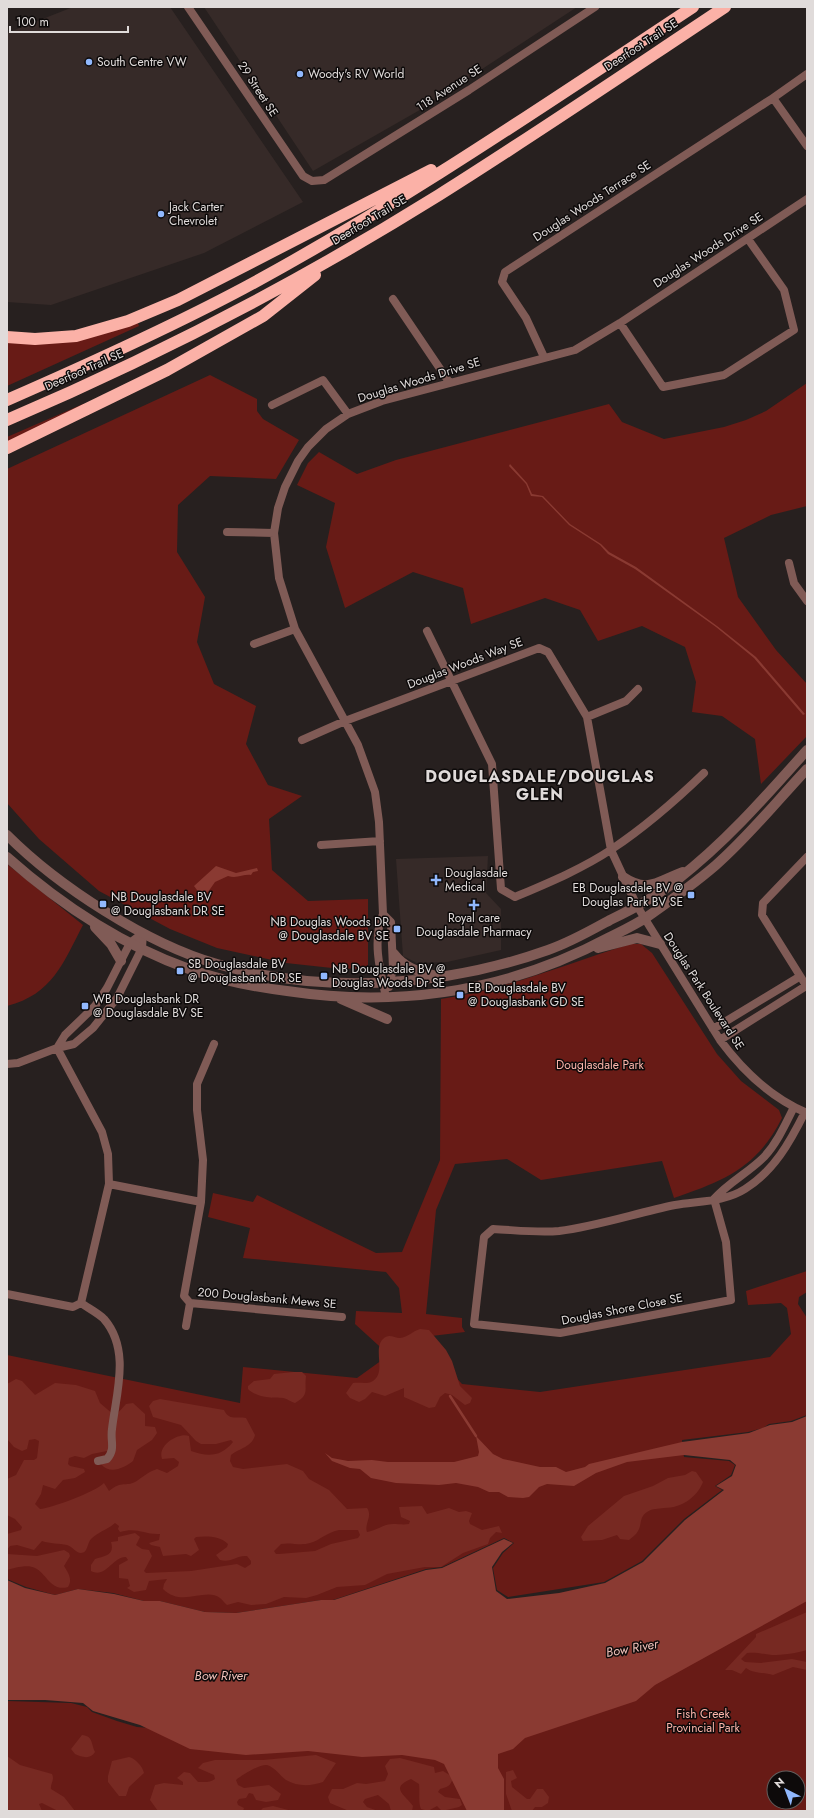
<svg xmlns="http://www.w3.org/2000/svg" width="814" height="1818" viewBox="0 0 814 1818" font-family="Jost,sans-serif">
	<rect width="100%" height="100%" fill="#27201f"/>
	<path fill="#362a28" d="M73 7H170L303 202 204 253 51 305 7 302V33Z
		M204 7H577L418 111 313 171Z
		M488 856 486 893 501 909V950L447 962 417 963 403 956 396 859Z"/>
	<path fill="#681b16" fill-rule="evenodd" d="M138 323 139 326 7 386V343H57Z
		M210 375 257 399V411L263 419 299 440 276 479 210 476 178 505 177 552 205 597 197 642 214 684 256 706 246 744 268 785 302 796 269 819 272 870 308 901 368 899V965L362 969 332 968 286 963 217 948 170 929 99 891 39 839 7 803V469Z
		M807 383V506L771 515 724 538 738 597 776 650 807 684V736L761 784 755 739 722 716 692 712 696 682 685 647 642 626 598 641 580 610 545 598 471 624 463 588 413 572 345 608 326 547 335 503 297 485 308 463 319 452 357 474 396 460 609 404 622 422 664 439 724 427 746 420 766 411Z
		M83 404 84 407 7 443V437Z
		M7 864 83 925C63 963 53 994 7 1006Z
		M630 944H641L652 953 717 1054 741 1081 779 1110 782 1118C757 1168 724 1181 674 1198L662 1161 541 1180 507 1159 455 1164 436 1210 426 1314 462 1318V1327L465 1332 423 1337V1342L462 1384 540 1392 770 1357 791 1334 787 1308 781 1303 748 1305 746 1291 807 1271V1292L799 1297 798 1304 807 1318V1415L791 1421 769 1424 763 1428 748 1432 682 1440 684 1457 729 1461 735 1465 731 1475 715 1486 722 1490 684 1519 642 1561 604 1582 508 1597 497 1590 493 1568 503 1553 514 1543 504 1538 442 1567 426 1569 333 1600H321L236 1613 205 1612 160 1601H144L113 1593 78 1589 55 1595 26 1587 7 1579V1355L240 1403 243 1367 357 1378 389 1355 355 1324 356 1311 402 1313 399 1288 386 1272 243 1258 250 1228 208 1217 213 1193 253 1202 257 1195 376 1253 402 1252 440 1160 441 999C507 989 567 964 630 944Z
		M807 1550V1811H7V1701L71 1703 87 1707 92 1712 117 1721 137 1727 163 1729ZM774 1778H798V1802H774Z"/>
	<path fill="#772922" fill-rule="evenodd" d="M420 1329 429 1330 446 1350 452 1361 460 1386 472 1398 470 1403 465 1405 452 1395 445 1393 440 1397 435 1407 429 1408 404 1397V1388L385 1396 372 1392 365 1399 359 1402 350 1398 346 1393 353 1383C359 1382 367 1384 371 1382 388 1374 372 1350 383 1339 389 1333 394 1338 400 1338 408 1337 413 1331 420 1329Z
		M293 1372H302L306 1376C304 1391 310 1394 295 1403 291 1402 286 1398 283 1398 272 1398 257 1398 248 1389V1386L254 1381 270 1379 274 1374Z
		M16 1379 22 1381 35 1395 55 1383 76 1385 95 1391 100 1403 114 1415 117 1414 126 1404 133 1403 145 1414V1426L155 1427 157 1433 152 1440 137 1450 133 1461C124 1468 110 1475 101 1464L109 1453 107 1451 92 1454 84 1458 75 1456 69 1458 68 1464 70 1466 84 1469 85 1472 75 1478 63 1480 55 1489 43 1485 41 1494 35 1504 40 1509C52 1508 95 1492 104 1483L109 1491C122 1480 126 1487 135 1482 143 1477 148 1472 157 1469L167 1473 178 1466 179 1462 174 1458 162 1459C157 1445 179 1432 189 1436L191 1451C208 1457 221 1457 233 1442L231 1440 216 1444H201L196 1441 181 1425 153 1417 149 1406 153 1401 160 1399 224 1410C229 1421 236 1416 246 1418L255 1435C252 1447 240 1448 231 1455L230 1461 233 1467 243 1469 287 1464 303 1471 309 1479 329 1490 347 1509 367 1508C373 1516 364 1524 367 1532 376 1531 383 1524 393 1524 399 1524 403 1525 409 1524L410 1521 401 1517 399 1507 422 1506 427 1514 449 1508 459 1512 466 1511 472 1513 469 1521 470 1524 482 1530 499 1526 502 1533 496 1532 490 1538 488 1544 463 1553 441 1567H425L387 1574 365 1585 337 1587 317 1595 306 1598 284 1597 266 1604 251 1605 238 1602 227 1605C224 1603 223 1600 220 1598 205 1587 182 1608 163 1589L164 1584 167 1579 149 1581 146 1590 134 1592 127 1588 130 1586 128 1579 119 1578V1565L128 1560 126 1557C113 1556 106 1579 91 1571V1565L95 1559C105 1556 115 1555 111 1542L118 1541V1537L135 1533 140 1537 136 1545 142 1549 149 1550 152 1556 144 1571 146 1573 191 1571 237 1564 245 1568 251 1564V1561L247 1556C236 1555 232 1563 220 1560L216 1555 227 1547 228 1544C220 1536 207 1536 196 1537L194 1539 199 1550 191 1556 186 1554 163 1556 160 1547 151 1545 149 1543 159 1540 160 1534C144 1535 138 1527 120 1532L118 1529 119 1526 115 1523C107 1530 98 1532 91 1539 87 1543 88 1553 81 1553 76 1553 72 1546 67 1545 59 1543 50 1544 42 1541L34 1550 17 1545 10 1546 7 1550V1534L21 1530 22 1527 15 1519 7 1515V1479L16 1475 24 1460H34L37 1458 39 1441 35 1439 29 1440 27 1449 22 1451 14 1447 7 1439V1384ZM339 1530H358L360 1535 358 1538 331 1544 315 1551 279 1554H276L274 1551 281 1544C291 1542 300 1546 310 1543 321 1540 325 1533 339 1530Z
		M692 1471 696 1472 703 1482C697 1497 682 1508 664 1508 658 1509 653 1508 647 1512 639 1517 642 1525 638 1531 636 1535 632 1537 629 1540L620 1539 617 1535 602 1540 583 1541 581 1537 588 1526 624 1496 653 1486 668 1478 685 1475Z
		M64 1550 69 1553 70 1556 64 1566C68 1573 73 1579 68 1587 51 1592 47 1574 35 1568 28 1564 14 1568 7 1570V1554L37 1556Z
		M807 1612V1650C798 1653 782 1655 772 1655 763 1654 756 1652 747 1653L741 1659 745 1662 761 1663 792 1659 807 1662V1670L793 1667 773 1675C764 1672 754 1674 746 1668L741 1674 732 1670H725L756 1637V1634Z
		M82 1735C93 1736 91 1743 95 1752 90 1760 82 1757 75 1754L71 1749Z
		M316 1755 336 1763 323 1782C311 1786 298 1787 286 1780 279 1775 276 1768 267 1765 260 1764 242 1775 236 1780L238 1785 244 1788 269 1785 281 1794 278 1800 266 1802 256 1800 253 1794 249 1793 246 1798 239 1799 237 1802 238 1805 244 1808 243 1811H158L150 1800 155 1785 164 1783 183 1785V1782L177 1778 184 1772 190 1773 198 1782C204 1782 210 1783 215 1779L214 1775 198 1768 203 1763 215 1760H263Z
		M7 1756 20 1765 52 1774C55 1780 50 1784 51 1789L64 1797 75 1811H58L42 1803 39 1804 42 1811H7Z
		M129 1757C135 1758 143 1767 144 1773L129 1787 126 1796H119L108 1782V1776L112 1761Z
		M400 1758 434 1767 435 1773 443 1771 453 1777C451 1786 448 1787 440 1789L438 1792 445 1797 460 1799 462 1805 459 1807 442 1811 437 1806 428 1811 421 1809C418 1803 420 1791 419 1784L411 1779C390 1788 404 1794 413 1806L412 1811H391L389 1804 378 1795 365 1799 363 1802 367 1807 378 1811H349L330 1803 328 1797 332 1789H343L357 1783 366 1784 385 1781 388 1774 385 1766 390 1759Z
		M513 1770 517 1778 511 1781 512 1787 527 1799H530L537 1789H543L549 1797 548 1803 542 1807H535L532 1811H512L506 1794V1772Z
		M273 1806 292 1811H293H260L263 1808Z"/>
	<path fill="#8a3a32" d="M510 464 527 483 532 494 543 496 570 524 601 544 609 552 636 567 717 626 756 657 805 714 803 715 754 658 716 627 635 569 608 554 600 545 569 525 542 497 531 496 526 484 509 466Z
		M216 866 236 873 257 868 258 871 253 872 251 875C243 874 237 879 228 876L215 882 208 892 200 894 194 886Z
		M807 1416V1601L655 1685 636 1701 525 1738 513 1749 498 1754V1768L504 1779V1811H467L444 1764 435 1760 402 1755 362 1757 308 1751 246 1755 190 1749 140 1725 93 1711 83 1703 45 1700H7V1580L25 1588 55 1595 78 1589 114 1594 144 1601H160L205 1612 236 1613 321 1600H334L426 1570 442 1568 504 1539 513 1543 502 1552 492 1567 496 1591 507 1599 559 1593 605 1583 643 1562 685 1520 724 1490 716 1486 732 1476 736 1465 730 1460 684 1455 627 1462 596 1473 574 1486 547 1484 539 1487 529 1497 523 1498 508 1497 499 1492H489L478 1487 456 1483 439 1485 396 1483 371 1478 360 1469 350 1468 332 1461 325 1453 332 1458 348 1461 372 1460 388 1462H454L478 1456 479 1452 476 1436 493 1454 503 1459 540 1467H556L566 1472 585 1467 589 1464 682 1442 749 1433 770 1425 792 1422Z"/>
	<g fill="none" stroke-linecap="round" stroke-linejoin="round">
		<path stroke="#8a3a32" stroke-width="2.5" d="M450 1396 476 1436"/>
		<path stroke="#805b56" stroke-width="8" d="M188 7 303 176 312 181 324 180 469 90 595 7
			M773 98 807 74
			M393 299 449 382
			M620 323 663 387 724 375 794 330 784 290 748 239
			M544 357 526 318 502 282 505 272 773 98 807 146
			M272 405 323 380 348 414
			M227 532 274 533
			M789 563 794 583 807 601
			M427 631 492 764 501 889 515 897C548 883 582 869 612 849 645 827 675 801 704 773
			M254 644 295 629
			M587 717 626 701 638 689
			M302 740 345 721 539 648 548 652 587 717 611 850 637 906 720 1040C743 1071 771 1098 807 1113
			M321 845 380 841
			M807 857 763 903 762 915 807 987
			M383 914 391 922 393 968 389 987
			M386 997C380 971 372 940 383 914L379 822 375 792 358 745 295 629 279 578 274 533 278 508 285 487 298 461 308 447 326 429 348 414 382 401 575 350 620 323 807 199
			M713 1029 799 977
			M720 1040 806 986
			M57 1048 65 1035 95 1006 107 988 130 943 143 933
			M7 1064 18 1063 57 1048 74 1044 93 1028 117 998 142 948 143 933
			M109 1184 201 1202
			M714 1199 726 1242 731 1300 560 1333 474 1324 484 1237 493 1229C514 1230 538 1233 559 1231 598 1226 636 1213 675 1205 698 1201 725 1202 745 1189 774 1171 790 1142 805 1112
			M714 1199C729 1182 748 1173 764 1157 777 1143 785 1125 794 1107
			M7 1294 73 1307 81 1303 109 1184 108 1154 102 1132 57 1048
			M81 1303C88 1308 98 1313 104 1319 131 1350 116 1394 112 1429 110 1441 116 1449 107 1459L98 1461
			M190 1303 342 1317
			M186 1326 190 1303 184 1296 201 1202 203 1160 197 1110V1084L214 1044"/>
		<path stroke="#805b56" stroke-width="10" d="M7 835C58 886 147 944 217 964 324 995 444 987 548 950 569 943 590 931 610 920 633 909 657 896 677 880 726 842 766 796 807 750
			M7 857C60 904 122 945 189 969 220 980 254 987 287 991 400 1008 509 991 610 937 622 931 635 925 647 917 670 901 694 884 716 865 749 836 777 801 807 769
			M623 877C648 894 658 881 683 872
			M95 927 111 944 121 961
			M598 948 637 938 660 944
			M394 954C404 967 416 971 433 975
			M341 999 387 1019"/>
		<path stroke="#fbb1a7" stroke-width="12" d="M7 337 35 339 76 336 128 321 178 300 431 170
			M7 400C87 365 167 329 244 288 400 204 546 104 693 7
			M7 420C157 356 301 281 439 195 536 134 630 70 725 7
			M7 448 167 370 263 316 315 275"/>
	</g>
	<g fill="#91b8fd" stroke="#0d0a0a" stroke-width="1.5">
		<circle cx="89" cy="62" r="4"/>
		<circle cx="300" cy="74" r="4"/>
		<circle cx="161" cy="214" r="4"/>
		<path d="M434 874h4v4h4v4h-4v4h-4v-4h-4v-4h4z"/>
		<rect x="687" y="891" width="8" height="8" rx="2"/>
		<rect x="99" y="900" width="8" height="8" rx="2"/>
		<path d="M472 899h4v4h4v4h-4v4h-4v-4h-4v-4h4z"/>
		<rect x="393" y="925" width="8" height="8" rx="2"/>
		<rect x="176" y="967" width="8" height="8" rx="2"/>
		<rect x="320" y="972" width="8" height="8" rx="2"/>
		<rect x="456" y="991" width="8" height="8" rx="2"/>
		<rect x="81" y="1002" width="8" height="8" rx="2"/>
	</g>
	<g text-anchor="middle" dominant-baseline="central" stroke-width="3" stroke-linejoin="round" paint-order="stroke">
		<g font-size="12" fill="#e0dbda" stroke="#0d0a0a">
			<text transform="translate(641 45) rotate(-33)">Deerfoot Trail SE</text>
			<text transform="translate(449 88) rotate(-33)">118 Avenue SE</text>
			<text transform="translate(258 89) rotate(57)">29 Street SE</text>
			<text transform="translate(592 201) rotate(-33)">Douglas Woods Terrace SE</text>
			<text transform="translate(369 220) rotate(-31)">Deerfoot Trail SE</text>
			<text transform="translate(708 250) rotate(-33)">Douglas Woods Drive SE</text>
			<text transform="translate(84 370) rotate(-24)">Deerfoot Trail SE</text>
			<text transform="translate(419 380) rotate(-17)">Douglas Woods Drive SE</text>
			<text transform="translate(465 663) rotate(-21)">Douglas Woods Way SE</text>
			<text transform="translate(704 991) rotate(57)">Douglas Park Boulevard SE</text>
			<text transform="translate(267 1298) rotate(5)">200 Douglasbank Mews SE</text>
			<text transform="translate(622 1309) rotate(-11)">Douglas Shore Close SE</text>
		</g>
		<g font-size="12" fill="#e0dbda" stroke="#0d0a0a" text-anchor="start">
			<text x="97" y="62">South Centre VW</text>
			<text x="308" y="74">Woody's RV World</text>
			<text x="169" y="207">Jack Carter<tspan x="169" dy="14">Chevrolet</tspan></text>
			<text x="445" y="873">Douglasdale<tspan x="445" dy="14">Medical</tspan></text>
			<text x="683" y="888" text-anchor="end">EB Douglasdale BV @<tspan x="683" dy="14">Douglas Park BV SE</tspan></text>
			<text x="111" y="897">NB Douglasdale BV<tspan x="111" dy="14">@ Douglasbank DR SE</tspan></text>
			<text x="474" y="918" text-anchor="middle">Royal care<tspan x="474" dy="14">Douglasdale Pharmacy</tspan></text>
			<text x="389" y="922" text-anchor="end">NB Douglas Woods DR<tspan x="389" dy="14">@ Douglasdale BV SE</tspan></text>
			<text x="188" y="964">SB Douglasdale BV<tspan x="188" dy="14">@ Douglasbank DR SE</tspan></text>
			<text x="332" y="969">NB Douglasdale BV @<tspan x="332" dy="14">Douglas Woods Dr SE</tspan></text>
			<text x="468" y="988">EB Douglasdale BV<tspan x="468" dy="14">@ Douglasbank GD SE</tspan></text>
			<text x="93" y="999">WB Douglasbank DR<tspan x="93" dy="14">@ Douglasdale BV SE</tspan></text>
		</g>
		<g font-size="12" fill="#fcb5ab" stroke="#0d0a0a">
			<text x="600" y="1065">Douglasdale Park</text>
			<text x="703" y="1714">Fish Creek<tspan x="703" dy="14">Provincial Park</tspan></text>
		</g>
		<g font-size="13" font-style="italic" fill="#f0c0b9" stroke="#0d0a0a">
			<text transform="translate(632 1648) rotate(-10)">Bow River</text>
			<text x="221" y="1675">Bow River</text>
		</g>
		<g font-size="16" font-weight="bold" letter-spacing="1" fill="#e0dbda" stroke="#0d0a0a">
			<text x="540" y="776">DOUGLASDALE/DOUGLAS<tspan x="540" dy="18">GLEN</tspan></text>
		</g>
	</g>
	<rect width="814" height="1818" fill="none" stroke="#e0dbda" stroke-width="16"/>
	<g transform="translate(786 1790) rotate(318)"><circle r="19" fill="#0d0a0a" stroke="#615e5d"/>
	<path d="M0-3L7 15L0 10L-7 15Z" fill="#91b8fd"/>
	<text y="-6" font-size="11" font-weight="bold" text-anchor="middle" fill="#e0dbda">N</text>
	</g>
	<path d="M10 26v6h118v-6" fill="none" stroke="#e0dbda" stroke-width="2"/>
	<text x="16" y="26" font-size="12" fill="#e0dbda" stroke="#0d0a0a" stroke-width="3" paint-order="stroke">100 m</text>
</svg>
